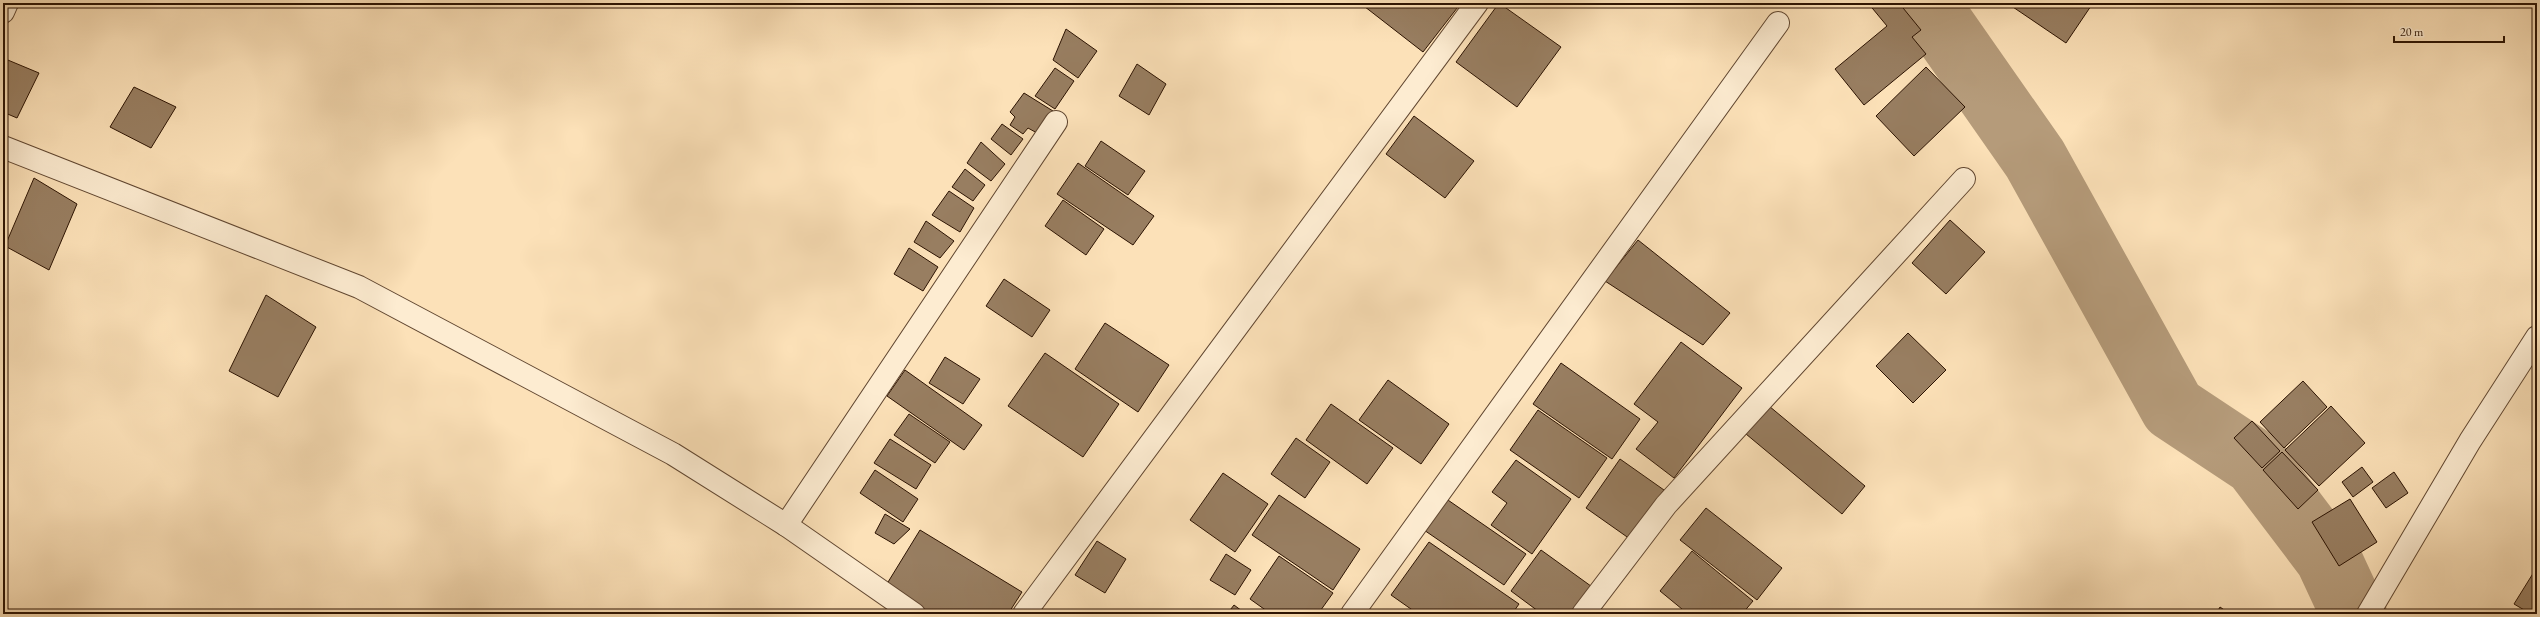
<svg xmlns="http://www.w3.org/2000/svg" width="2540" height="617" viewBox="0 0 2540 617" font-family="'EB Garamond',serif">
	<rect width="100%" height="100%" fill="#fce1b8"/>
	<filter id="stains"><feTurbulence type="fractalNoise" baseFrequency=".005" numOctaves="4"/><feColorMatrix values="0 0 0 0 .2 0 0 0 0 .09 0 0 0 0 .02 0 0 0 .5 -.17"/></filter>
	<radialGradient id="worn" r=".72"><stop offset=".6" stop-color="#630" stop-opacity="0"/><stop offset="1" stop-color="#630" stop-opacity=".3"/></radialGradient>
	<g fill="none" stroke-linecap="round" stroke-linejoin="round">
		<path stroke="#b59b7a" stroke-width="66" d="M1926 3 2035 159 2173 408 2256 463 2328 558 2354 614"/>
	</g>
	<path fill="#987e61" stroke="#2c1302" d="M1360 3H1461L1423 52Z
		M1499 3 1561 47 1517 107 1456 62Z
		M1868 3H1899L1921 30 1912 37 1926 54 1864 105 1835 69 1887 26Z
		M2007 3H2093L2066 43Z
		M1066 29 1097 51 1078 78 1053 60Z
		M3 58 39 73 17 118 3 112Z
		M1137 64 1166 84 1149 115 1119 96Z
		M1926 67 1965 107 1914 156 1876 116Z
		M1055 68 1074 81 1055 109 1035 96Z
		M134 87 176 107 151 148 110 127Z
		M1024 93 1053 111 1037 133 1028 128 1023 134 1010 125 1015 117 1010 112Z
		M1414 116 1474 161 1445 198 1386 154Z
		M1002 124 1023 139 1011 155 991 139Z
		M1101 141 1145 171 1128 195 1085 166Z
		M981 142 1005 164 991 181 967 163Z
		M1078 163 1154 216 1133 245 1057 194Z
		M965 169 985 185 973 201 952 187Z
		M34 178 77 204 49 270 5 246Z
		M949 191 974 208 960 232 932 215Z
		M3 196 7 198 3 205Z
		M1063 200 1104 229 1086 255 1045 226Z
		M1950 220 1985 252 1946 294 1912 263Z
		M926 221 954 241 940 258 914 242Z
		M1638 240 1730 313 1703 345 1605 281Z
		M909 248 938 267 923 291 894 274Z
		M1004 279 1050 310 1032 337 986 306Z
		M266 295 316 327 278 397 229 371Z
		M1105 323 1169 365 1138 412 1075 369Z
		M1908 333 1946 370 1913 403 1876 366Z
		M1681 342 1742 388 1674 478 1636 449 1658 422 1634 404Z
		M1045 353 1119 404 1083 457 1008 406Z
		M945 357 980 379 963 404 929 383Z
		M1561 363 1640 419 1612 459 1533 404Z
		M905 370 982 425 964 450 887 396Z
		M1388 380 1449 424 1421 464 1359 420Z
		M2303 381 2327 407 2284 448 2260 422Z
		M1331 404 1393 448 1367 484 1306 440Z
		M1769 406 1865 486 1842 514 1746 434Z
		M2331 406 2365 443 2319 486 2285 450Z
		M1538 410 1607 458 1579 498 1510 450Z
		M909 414 950 442 935 463 894 435Z
		M2252 421 2280 451 2262 468 2234 438Z
		M1296 438 1330 462 1305 498 1271 474Z
		M890 439 931 465 916 489 874 463Z
		M2282 452 2318 490 2298 509 2263 470Z
		M1620 459 1664 490 1630 539 1586 508Z
		M1516 460 1571 499 1532 554 1491 525 1507 503 1492 492Z
		M2362 467 2373 482 2353 497 2342 482Z
		M875 470 918 499 903 522 860 493Z
		M2394 472 2408 493 2386 508 2372 488Z
		M1223 473 1268 504 1235 552 1190 520Z
		M1279 495 1360 549 1333 590 1252 535Z
		M1445 498 1526 554 1504 585 1424 530Z
		M2350 499 2377 542 2339 566 2312 522Z
		M1706 508 1782 568 1757 600 1680 540Z
		M885 514 910 529 894 544 875 533Z
		M920 530 1022 592 1008 614H929L885 587Z
		M1097 541 1126 559 1105 593 1075 575Z
		M1429 542 1519 604 1512 614H1418L1391 595Z
		M1541 550 1595 589 1577 614H1542L1511 591Z
		M1692 551 1753 601 1742 614H1688L1660 591Z
		M1226 554 1251 570 1235 595 1210 580Z
		M1279 556 1333 593 1318 614H1271L1250 599Z
		M2537 567V614H2531L2514 604Z
		M1234 605 1246 614H1227Z
		M2220 607 2230 614H2216Z"/>
	<g fill="none" stroke-linecap="round" stroke-linejoin="round">
		<g stroke="#604630" stroke-width="24">
			<path id="minor" d="M786 525 1056 122
				M1024 614 1477 3
				M1352 614 1778 23
				M1583 614 1666 505 1964 179
				M2368 614 2470 441 2537 337"/>
		</g>
		<g stroke="#604630" stroke-width="24">
			<path id="tertiary" d="M3 12 7 3
				M3 147 359 287 673 454 786 525 914 614"/>
		</g>
		<use href="#minor" stroke="#fdecd1" stroke-width="22"/>
		<use href="#tertiary" stroke="#fdecd1" stroke-width="22"/>
	</g>
	<rect width="2540" height="617" fill="none" stroke="#fce1b8" stroke-width="16"/>
	<rect x="4" y="4" width="2532" height="609" fill="none" stroke="#2c1302" stroke-width="2"/>
	<rect x="8" y="8" width="2524" height="601" fill="none" stroke="#2c1302"/>
	<path d="M2394 36v6h110v-6" fill="none" stroke="#2c1302" stroke-width="2"/>
	<text x="2400" y="36" font-size="12" fill="#2c1302" stroke="#fdecd1" stroke-width="3" paint-order="stroke">20 m</text>
	<rect width="100%" height="100%" filter="url(#stains)"/>
	<rect width="100%" height="100%" fill="url(#worn)"/>
</svg>
